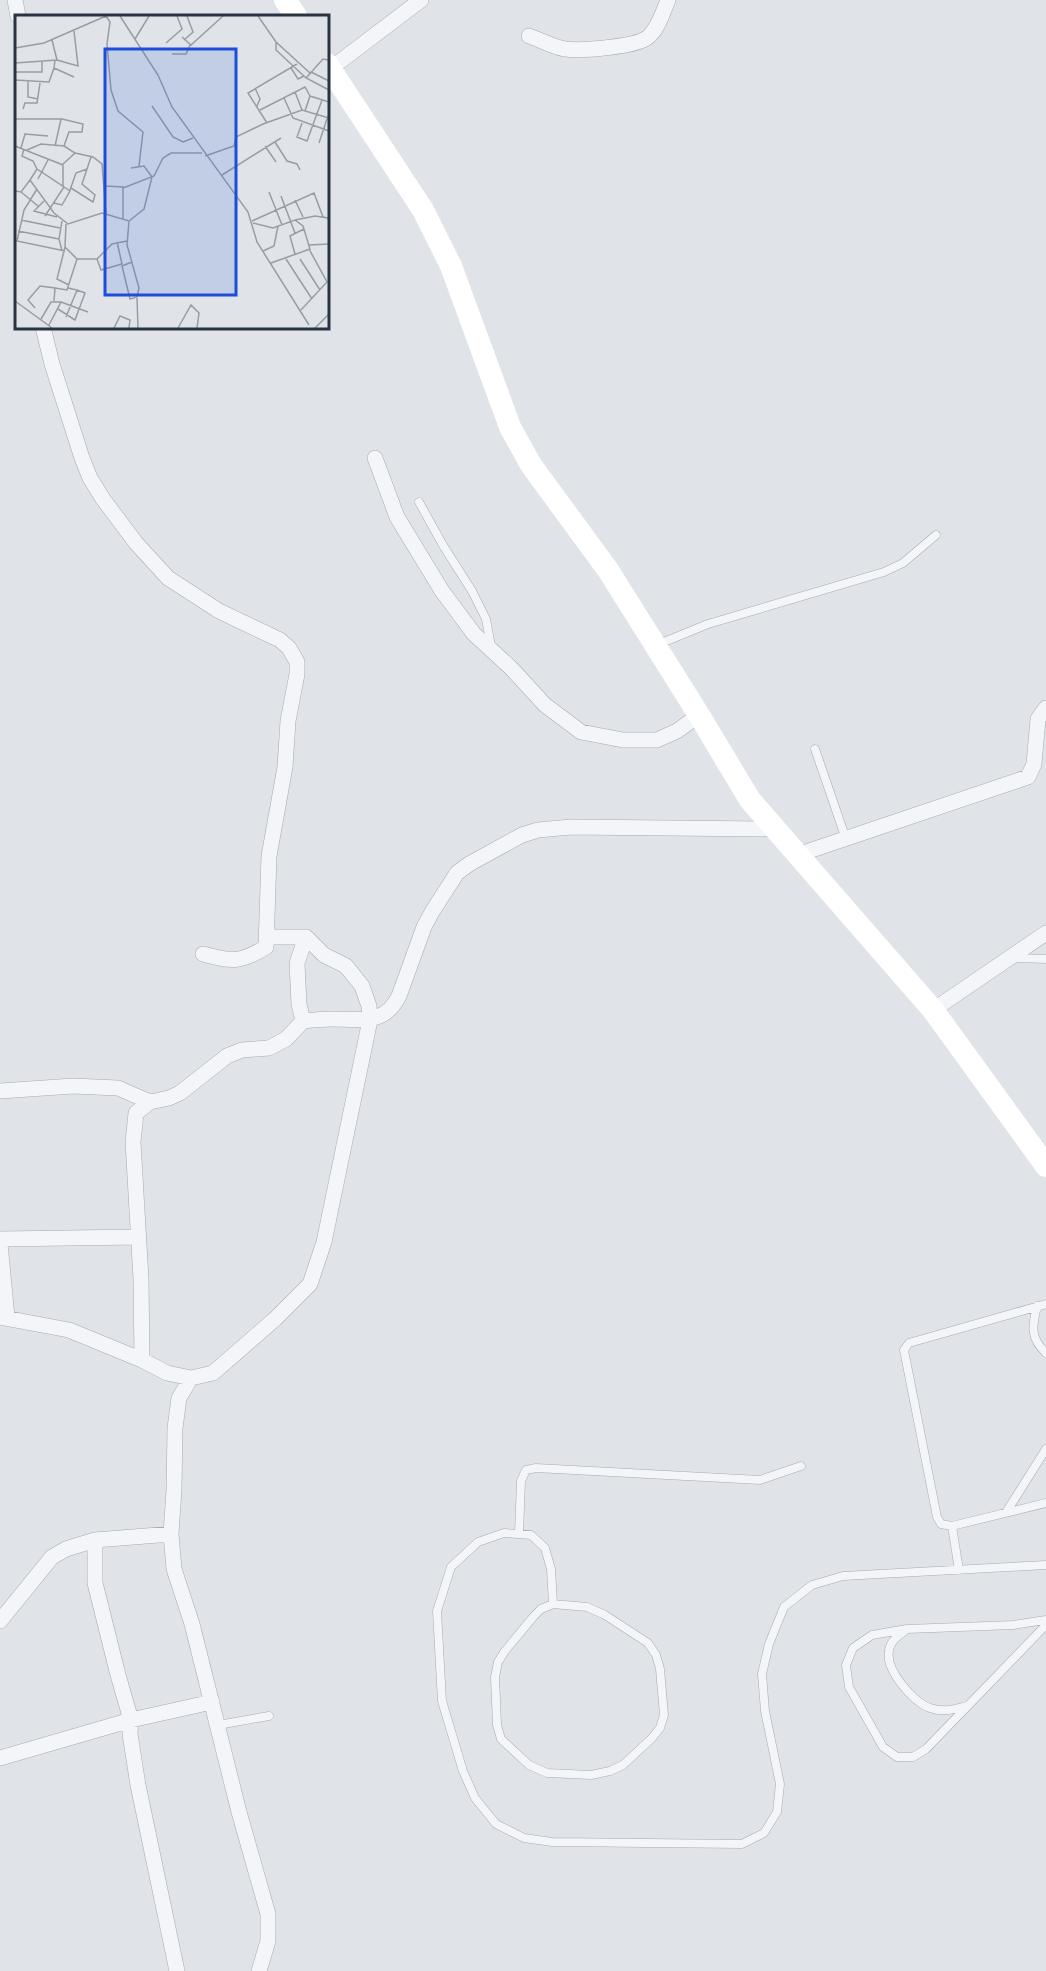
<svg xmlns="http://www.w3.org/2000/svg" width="1046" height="1971" viewBox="0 0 1046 1971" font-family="'Nunito Sans',sans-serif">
	<rect width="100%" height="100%" fill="#e0e4e9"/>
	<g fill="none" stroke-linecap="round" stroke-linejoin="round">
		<g stroke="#a5abb3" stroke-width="9">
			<path id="lane" d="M419 502 444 547 472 591 486 619 491 646
				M659 644 708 624 884 572 903 563 936 535
				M815 749 846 839
				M1014 958 1046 959
				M1037 1306C1032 1326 1030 1338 1046 1353
				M1007 1511 1046 1449
				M952 1526 941 1524 937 1517 904 1350 909 1343 1046 1304
				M519 1534 521 1481 526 1470 536 1468 760 1480 801 1466
				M959 1570 952 1526 1046 1503
				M553 1604 551 1569 545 1548 531 1535 504 1533 478 1542 451 1567 437 1611 442 1701 463 1771 475 1798 496 1824 524 1838 552 1842 742 1844 764 1833 777 1812 780 1784 765 1711 762 1674 769 1644 784 1607 812 1585 843 1576 1046 1565
				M553 1604 587 1607 605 1615 648 1643 656 1655 660 1669 664 1715 660 1728 652 1738 623 1765 610 1771 591 1775 547 1773 529 1765 501 1739 497 1725 495 1677 498 1662 505 1651 534 1616 541 1609Z
				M1046 1620 1013 1625 907 1629 872 1635 853 1648 846 1665 849 1687 883 1747 897 1757H913L926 1749 1046 1625
				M906 1630C899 1635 890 1641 889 1651 885 1670 914 1703 930 1708 943 1713 955 1709 967 1706
				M218 1725 269 1716"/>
		</g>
		<g stroke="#a5abb3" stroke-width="16">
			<path id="street" d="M15 0 18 16
				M529 36C541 40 553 47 565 49 581 51 637 47 648 37 658 29 663 12 668 0
				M330 69 421 0
				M43 327 52 364 82 458 90 478 103 499 136 543 168 578 219 611 280 640 289 648 297 662V674L288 721 285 767 269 856 266 947C240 963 232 962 203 954
				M375 458 397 517 442 591 474 634 511 668 545 705 581 732 623 740H657L677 731 699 715
				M797 855 1028 777 1034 764 1038 719 1046 708
				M933 1010 1046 933
				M303 1021 299 1004 297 963 306 937
				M0 1091 73 1086 118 1088 150 1102
				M0 1239 138 1237
				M0 1244 7 1317
				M0 1317 69 1330 142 1360 167 1373 191 1378 213 1373 275 1319 310 1284 324 1242 370 1020 369 1006 362 986 346 966 324 955 306 937H266
				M142 1360 141 1279 133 1142 136 1113 150 1102 169 1098 180 1093 227 1056 242 1050 269 1048 286 1039 303 1021C313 1020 323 1019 332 1019 360 1019 384 1026 399 996L424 927 432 912 457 873 469 864 522 835 538 830 571 827 775 829
				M191 1378 179 1398 175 1428 174 1490 171 1534 174 1569 192 1624 239 1812 268 1914V1941L259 1971
				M0 1621 52 1557 66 1549 95 1540 171 1534
				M0 1758 131 1720 118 1675 95 1583V1540
				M177 1971 138 1785 130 1734 131 1720 212 1702"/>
		</g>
		<use href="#lane" stroke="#f3f5f8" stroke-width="8"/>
		<use href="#street" stroke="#f3f5f8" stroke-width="15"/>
		<path stroke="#fff" stroke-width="22" d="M285 0 296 16
			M327 64 423 210 451 266 510 427 531 465 608 570 699 715 750 800 933 1010 1046 1166"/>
	</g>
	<g transform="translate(15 15)">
		<rect width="314" height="314" fill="#e0e4e9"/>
		<path fill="none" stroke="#979da6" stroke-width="1.5" d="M91 1 95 7 92 29 96 75 103 96 128 117 124 151M105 1 143 60 157 92 233 197 242 227 294 310M243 1 261 27 295 58M167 22 176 30 208 1M120 24 134 1M37 25 42 45M169 25 178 17 172 1M151 28 167 14 162 1M261 28V35L291 63 314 75M0 33 29 28 91 1M157 39H171L175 30M40 45 39 53 59 62M0 48 42 45 63 51 59 16M276 53 283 64 289 61M0 57H27V47M296 57 314 66M291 63 308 44 314 45M0 65 34 67 39 53M13 66V82L23 84M240 73 245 84 242 91M280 77 287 95M269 83 278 103 314 116M137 91 158 122 168 127 178 123M8 94 10 88H22L25 68M245 95 290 72 295 81M290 96 295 81 314 87M0 104H47L68 109 67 117H54L49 131 26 129 12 135M252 108 233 78 282 49M287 108 282 122 292 126 307 85M260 127 272 146 282 149 285 155M304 128 313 101M0 131 48 150M40 131 46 104M250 131 261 147M6 133 10 119 33 121M9 134 7 141 18 146 22 154M60 138 78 142 87 149 91 199M190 141 219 131 221 122 248 109 287 95 314 103M207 160 266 123M23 164 33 145M15 165 22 154 49 172 30 201M48 171V149L60 138 49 131M89 171 109 172M56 173 78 187 80 180 67 169 76 142M22 174 9 195 2 226 50 236M55 175 61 158 72 154M0 176 6 177 15 165 39 198 53 209 87 198 114 206 129 194 137 162 129 151 116 153M6 177 23 191M254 177 267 210M266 181 280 218M280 185 288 202M29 186 19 196 42 202M39 188 47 190 55 176 49 172M108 204V173L139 161 148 143 156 138H187M6 205 45 213M280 205 300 201 313 203 314 207M47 206 44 224 47 236M114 206 112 230 114 237 124 273 122 282 115 284 107 251 117 247M237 206 299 178 308 202M238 208 258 213 280 205 288 211 295 234 256 248M3 216 44 224M294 230 314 229M50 232 51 209M248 236 259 231 263 211M280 239 275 221 289 214M82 244 86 255 107 249 102 227M271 244 297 284M285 244 305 275M54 270 42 264 50 232 62 244M40 273 52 275 62 244H82L97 229 112 226M122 283 123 313M0 286 37 313M46 287 73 297M20 293 13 285 25 271 40 273 39 286M43 294 60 305 70 278 62 275M286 295 312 267 294 234M51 302 62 275 53 273M26 304 36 287H46L34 310M99 313 105 301 115 305 114 313M163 313 176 290 184 298 182 313M300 313 314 299"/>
		<path fill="#1d4ed8" fill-opacity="0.15" stroke="#1d4ed8" stroke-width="3" d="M90 34H221V280H90Z"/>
		<rect width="314" height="314" fill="none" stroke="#293341" stroke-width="3"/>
	</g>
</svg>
